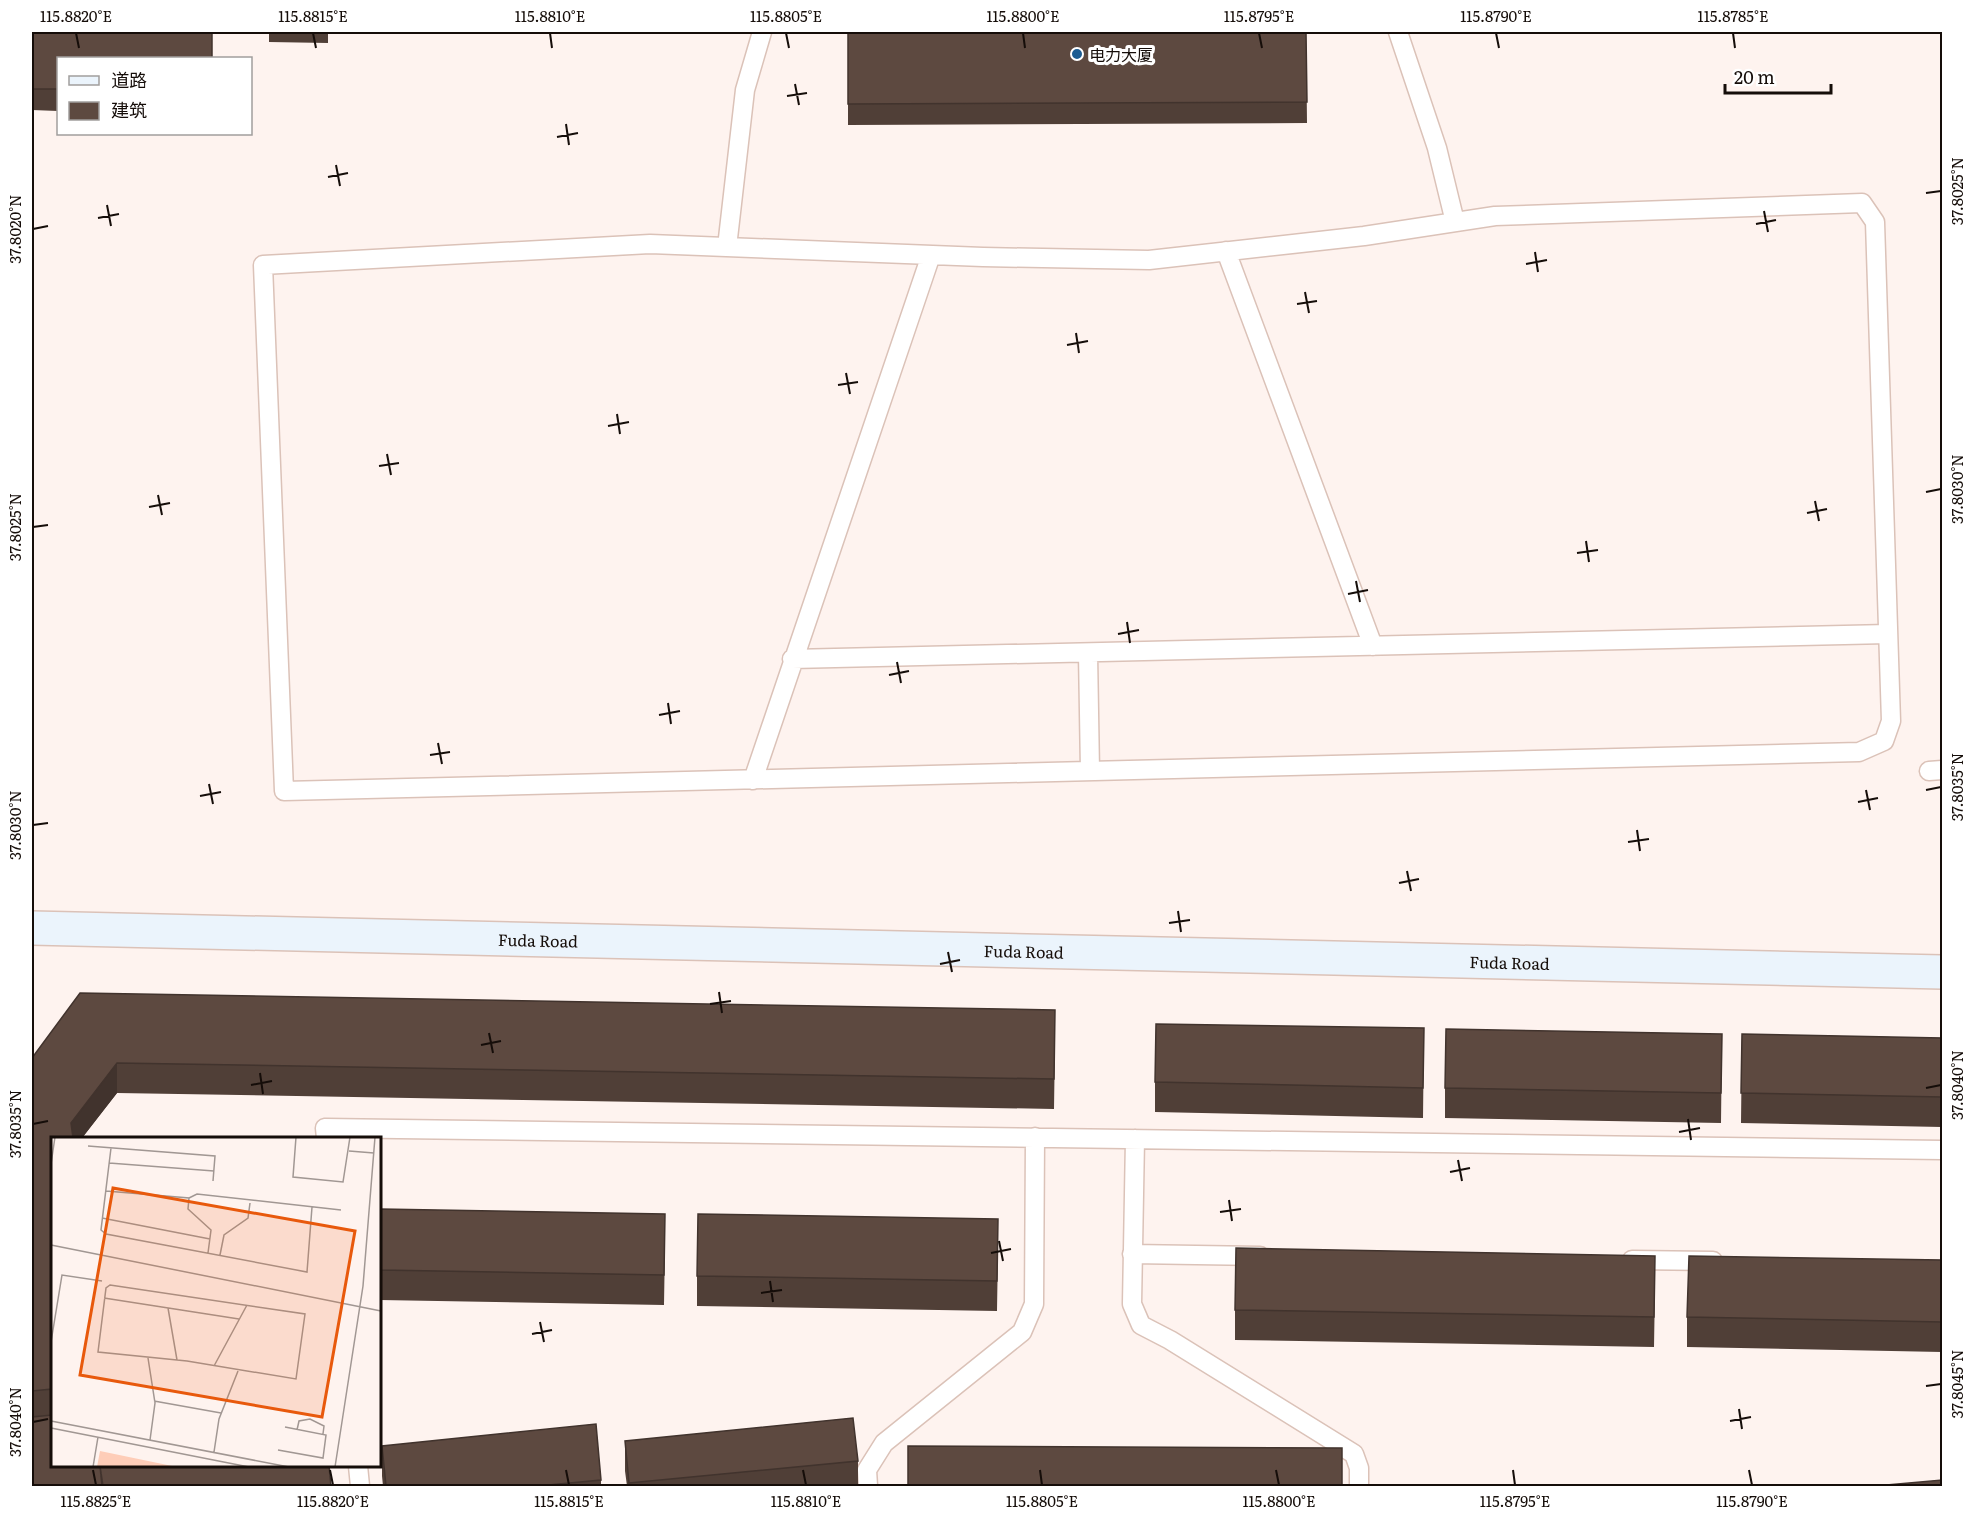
<svg xmlns="http://www.w3.org/2000/svg" width="1974" height="1518" viewBox="0 0 1974 1518" font-family="Literata,'Noto Sans SC',serif">
	<rect width="100%" height="100%" fill="#fef3ef"/>
	<g fill="none" stroke-linecap="round" stroke-linejoin="round">
		<g stroke="#dbc2b8" stroke-width="21">
			<path id="lane" d="M1398 32 1437 148 1455 222
				M1862 203 1875 222 1891 721 1884 741 1859 752 284 791 263 265 650 244 983 257 1149 260 1364 236 1495 216Z
				M727 247 745 90 762 32
				M1226 251 1373 646
				M1088 653 1090 771
				M792 659 1888 634
				M1929 771 1942 770
				M753 780 931 255
				M326 1138 325 1128 1942 1150
				M1135 1139 1132 1304 1141 1325 1170 1340 1354 1454 1359 1468V1486
				M1132 1254 1260 1256
				M1632 1260 1713 1261
				M358 1466 360 1486
				M868 1486 867 1470 884 1443 1022 1332 1034 1304 1035 1137"/>
		</g>
		<g stroke="#dbc2b8" stroke-width="36">
			<g id="secondary">
				<path id="s1" d="M32 928 1942 972"/>
			</g>
		</g>
		<use href="#lane" stroke="#fff" stroke-width="18"/>
		<use href="#secondary" stroke="#ebf4fc" stroke-width="33"/>
	</g>
	<path fill="#503f37" d="M32 32 58 58V111L32 110Z
		M269 32H328V43L269 42Z
		M848 32H1306L1307 123 848 125Z
		M1424 1028 1423 1118 1155 1112V1082Z
		M1722 1034 1721 1123 1445 1118V1088Z
		M1742 1034 1942 1038V1127L1741 1123Z
		M1055 1040 1054 1109 117 1093 82 1138H52V1466L32 1486V1058Z
		M380 1209 665 1244 664 1305 380 1300Z
		M998 1249 997 1311 697 1306V1276Z
		M1942 1260V1352L1687 1347V1317Z
		M1655 1286 1654 1347 1235 1340V1310Z
		M625 1441 858 1461V1486H627L625 1471Z
		M382 1446 601 1480V1486H383L382 1476Z"/>
	<path fill="#41332d" d="M117 1063V1093L82 1138H71V1123Z"/>
	<path fill="#5d4940" stroke="#41332d" stroke-width="1.5" d="M32 32H212V58H58V89H32Z
		M848 32H1306L1307 102 848 104Z
		M80 993 1055 1010 1054 1079 117 1063 71 1123 73 1138H52V1389L32 1391V1058Z
		M1156 1024 1424 1028 1423 1088 1155 1082Z
		M1446 1029 1722 1034 1721 1093 1445 1088Z
		M1742 1034 1942 1038V1097L1741 1093Z
		M380 1209 665 1214 664 1275 380 1270Z
		M698 1214 998 1219 997 1281 697 1276Z
		M1236 1248 1655 1256 1654 1317 1235 1310Z
		M1689 1256 1942 1260V1322L1687 1317Z
		M52 1415V1466H100L102 1486H32V1417Z
		M853 1418 858 1461 629 1483 625 1441Z
		M596 1424 601 1480 538 1486H386L382 1446Z
		M908 1446 1342 1448V1486H908Z
		M100 1466H329L331 1486H103Z
		M1942 1480V1486H1875Z"/>
	<path fill="none" stroke="#150d09" stroke-width="2" d="M76 33 79 48M313 33 316 48M550 33 552 48M786 33 789 48M1023 33 1025 48M1259 33 1262 48M1496 33 1499 48M1733 33 1735 48M795 84 799 105M787 96 807 93M566 124 569 145M557 137 578 133M336 165 340 186M328 177 348 173M1926 193 1941 191M107 205 111 226M1764 211 1768 232M98 218 119 214M1756 224 1776 220M33 229 48 226M1535 252 1538 272M1526 264 1547 260M1305 292 1309 313M1297 304 1317 301M1076 333 1079 353M1067 345 1088 341M846 373 850 394M838 385 858 382M617 414 620 434M608 426 629 422M387 454 391 475M379 466 399 463M1926 492 1941 489M158 495 162 515M1815 501 1819 521M149 507 170 503M1807 513 1827 509M33 527 48 525M1586 541 1589 562M1577 553 1598 550M1356 581 1360 602M1348 594 1368 590M1127 622 1130 643M1118 634 1139 630M897 662 901 683M889 675 909 671M668 703 671 724M659 715 680 711M438 743 442 764M430 755 450 752M209 784 213 804M1866 790 1870 810M1926 790 1941 787M200 796 221 792M1858 802 1878 798M33 825 48 823M1637 830 1640 851M1628 842 1649 839M1407 871 1411 891M1399 883 1419 879M1178 911 1181 932M1169 923 1190 920M948 952 952 972M940 964 960 960M719 992 722 1013M710 1004 731 1001M489 1033 493 1053M481 1045 501 1041M260 1073 263 1094M251 1085 272 1081M1926 1088 1941 1085M1688 1119 1691 1140M33 1124 48 1121M1679 1132 1700 1128M1458 1160 1462 1181M1450 1172 1470 1168M1229 1200 1232 1221M1220 1212 1241 1209M999 1241 1003 1261M991 1253 1011 1249M770 1281 773 1302M761 1293 782 1290M540 1322 544 1342M532 1334 552 1330M1926 1386 1941 1384M1739 1409 1742 1429M1730 1421 1751 1417M33 1422 48 1419M93 1470 96 1485M330 1470 333 1485M566 1470 569 1485M803 1470 806 1485M1040 1470 1042 1485M1276 1470 1279 1485M1513 1470 1515 1485M1749 1470 1752 1485"/>
	<circle fill="#1c5c92" stroke="#fff" stroke-width="2" cx="1077" cy="54" r="6"/>
	<g text-anchor="middle" dominant-baseline="central" stroke-width="6" stroke-linejoin="round" paint-order="stroke">
		<g font-size="16" fill="#150d09" stroke="#fff" text-anchor="start">
			<text x="1089" y="54">电力大厦</text>
		</g>
		<g font-size="16" fill="#150d09" stroke="#fff">
			<text stroke="none"><textPath href="#s1" startOffset="506">Fuda Road</textPath></text>
			<text stroke="none"><textPath href="#s1" startOffset="992">Fuda Road</textPath></text>
			<text stroke="none"><textPath href="#s1" startOffset="1478">Fuda Road</textPath></text>
		</g>
	</g>
	<g transform="translate(51 1137)">
		<rect width="330" height="330" fill="#fef3ef"/>
		<path d="M49 314 126 330H46Z" fill="#fecdb8"/>
		<path fill="none" stroke="#a19793" stroke-width="1.5" d="M245 0 242 40 292 45 299 0M37 9 164 19 162 44M60 11 50 93 55 97 256 135 261 70M298 14 323 16M58 26 163 34M0 27 4 0M55 54 138 61 137 72 160 93 157 116M138 61 146 57 290 73M51 81 159 102M0 108 330 174M169 118 173 98 197 81 199 66M59 148 254 177 245 242 136 224 47 215 55 151ZM53 161 188 182M117 171 126 223M0 205 11 138 51 144M97 221 104 266 99 303M163 229 196 168M103 264 170 276M0 284 238 330M0 291 198 330M246 293 248 284 259 282 273 289 272 297M227 313 272 321 275 298 234 290M163 315 168 282 187 234M42 330 47 300M284 330 312 149 324 0"/>
		<path fill="#e8590c" fill-opacity="0.15" stroke="#e8590c" stroke-width="3" d="M62 51 304 94 271 280 29 238Z"/>
		<rect width="330" height="330" fill="none" stroke="#150d09" stroke-width="3"/>
	</g>
	<rect width="1974" height="1518" fill="none" stroke="#ffffff" stroke-width="66"/>
	<rect x="57" y="57" width="195" height="78" fill="#ffffff" stroke="#a19e9d" stroke-width="1.5"/>
	<rect x="69" y="76" width="30" height="9" fill="#ebf4fc" stroke="#a19e9d" stroke-width="1.5"/>
	<text x="111" y="87" font-size="18" fill="#150d09">道路</text>
	<rect x="69" y="102" width="30" height="18" fill="#5d4940" stroke="#a19e9d" stroke-width="1.5"/>
	<text x="111" y="117" font-size="18" fill="#150d09">建筑</text>
	<path d="M1725 84v9h106v-9" fill="none" stroke="#150d09" stroke-width="3"/>
	<text x="1734" y="84" font-size="18" fill="#150d09" stroke="#ffffff" stroke-width="4.5" paint-order="stroke">20 m</text>
	<rect x="33" y="33" width="1908" height="1452" fill="none" stroke="#150d09" stroke-width="2"/>
	<g font-size="15" text-anchor="middle" fill="#150d09">
		<text x="76" y="22">115.8820°E</text>
		<text x="313" y="22">115.8815°E</text>
		<text x="550" y="22">115.8810°E</text>
		<text x="786" y="22">115.8805°E</text>
		<text x="1023" y="22">115.8800°E</text>
		<text x="1259" y="22">115.8795°E</text>
		<text x="1496" y="22">115.8790°E</text>
		<text x="1733" y="22">115.8785°E</text>
		<text transform="translate(1958 191) rotate(-90)" y="5">37.8025°N</text>
		<text transform="translate(16 229) rotate(-90)" y="5">37.8020°N</text>
		<text transform="translate(1958 489) rotate(-90)" y="5">37.8030°N</text>
		<text transform="translate(16 527) rotate(-90)" y="5">37.8025°N</text>
		<text transform="translate(1958 787) rotate(-90)" y="5">37.8035°N</text>
		<text transform="translate(16 825) rotate(-90)" y="5">37.8030°N</text>
		<text transform="translate(1958 1085) rotate(-90)" y="5">37.8040°N</text>
		<text transform="translate(16 1124) rotate(-90)" y="5">37.8035°N</text>
		<text transform="translate(1958 1384) rotate(-90)" y="5">37.8045°N</text>
		<text transform="translate(16 1422) rotate(-90)" y="5">37.8040°N</text>
		<text x="96" y="1507">115.8825°E</text>
		<text x="333" y="1507">115.8820°E</text>
		<text x="569" y="1507">115.8815°E</text>
		<text x="806" y="1507">115.8810°E</text>
		<text x="1042" y="1507">115.8805°E</text>
		<text x="1279" y="1507">115.8800°E</text>
		<text x="1515" y="1507">115.8795°E</text>
		<text x="1752" y="1507">115.8790°E</text>
	</g>
</svg>
